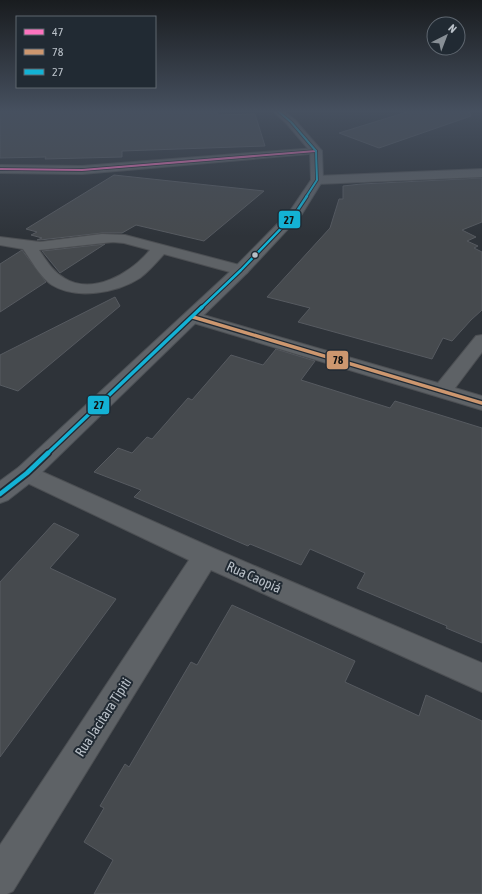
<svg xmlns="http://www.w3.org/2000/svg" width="482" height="894" viewBox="0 0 482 894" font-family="'Asap Condensed',sans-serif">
	<rect width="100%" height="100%" fill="#2e3339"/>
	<path fill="#464a4e" stroke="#565a60" d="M0 111H216L218 115 255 114 265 146 122 151V157L45 159 46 157 0 158Z
		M410 111H469L471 116 379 148 339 133Z
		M114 175 264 191 204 241 136 225 122 233H102L40 240H37L42 238 31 235 37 232 26 229Z
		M482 178V222L462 230 476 237 467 241 478 246 474 248 482 252V310L471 320 452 341 443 338 432 359 298 322 310 308 267 297 330 228 339 199H343V186L361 184Z
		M105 244 60 273 42 251Z
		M22 250 46 282 0 312V264Z
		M115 297 120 306 18 391 0 385V355Z
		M276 349 315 361 301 380 390 408 395 401 482 428V643L446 628 447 626 357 588 365 573 310 549 301 565 250 544 248 546 134 497 141 490 94 472 118 448 132 453 147 437 152 439 188 398 192 400 231 355 263 365Z
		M54 523 79 535 50 568 116 599 0 757V582Z
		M232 605 355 661 345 682 419 716 426 695 482 721V894H94L113 860 84 842 104 808 100 806 125 764 129 767 191 662 197 665Z"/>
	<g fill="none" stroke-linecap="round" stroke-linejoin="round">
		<g stroke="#4c4f53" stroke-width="2">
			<path id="minor" d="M316 148 320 149 322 151 320 153 82 174 0 173V165L82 166Z
				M482 169V177L317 184 313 183 311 180 313 177 317 176Z
				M102 234 125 235 247 267 249 270 247 273 241 275 164 254C156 263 149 271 140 278 117 293 76 300 52 285 40 277 31 260 23 249L0 245V237L40 242ZM113 242 124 243 150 250C131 273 93 296 64 278 53 272 46 260 39 250Z
				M193 312 438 383 476 336 482 335V352L455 388 482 396V410L187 321 184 317 187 313Z
				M27 465 215 549 482 663V692L211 570 13 891 7 894H0V845L189 560 19 479 16 473 19 467Z"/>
		</g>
		<g stroke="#4b5055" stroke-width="2">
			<path id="major" d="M273 111H284L295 120 322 151 323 180 302 214 247 273 35 479 8 500 0 503V481L19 467 235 267 290 211 311 180 310 151 287 124Z"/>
		</g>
		<use href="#minor" fill="#5e6266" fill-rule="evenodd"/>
		<use href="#major" fill="#5f6368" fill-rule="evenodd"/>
		<g stroke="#212a33" stroke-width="3.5">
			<path id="bus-1" d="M0 169 82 170 316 151"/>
		</g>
		<g stroke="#212a33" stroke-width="6">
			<path id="bus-2" d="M193 317 482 403"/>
		</g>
		<g stroke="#212a33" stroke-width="3.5">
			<path id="bus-3-far3" d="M278 111 291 122 316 151 317 180 306 197"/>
		</g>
		<g stroke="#212a33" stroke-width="4.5">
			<path id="bus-3-far2" d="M201 308 241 270 295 214 307 196"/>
		</g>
		<g stroke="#212a33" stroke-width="6">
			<path id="bus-3-far1" d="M47 454 202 307"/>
		</g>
		<g stroke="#212a33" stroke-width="8">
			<path id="bus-3" d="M0 494 27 473 48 453"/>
		</g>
		<use href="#bus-1" stroke="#fc73be" stroke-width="2"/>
		<use href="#bus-2" stroke="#cd976f" stroke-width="3.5"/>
		<use href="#bus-3-far3" stroke="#13b2d5" stroke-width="2"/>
		<use href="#bus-3-far2" stroke="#13b2d5" stroke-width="2.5"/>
		<use href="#bus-3-far1" stroke="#13b2d5" stroke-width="3.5"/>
		<use href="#bus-3" stroke="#13b2d5" stroke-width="4.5"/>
	</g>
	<linearGradient id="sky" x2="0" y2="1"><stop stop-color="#191c1f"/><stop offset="0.47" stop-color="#46505f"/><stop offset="1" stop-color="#46505f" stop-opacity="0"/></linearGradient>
	<rect width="482" height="236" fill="url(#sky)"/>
	<circle fill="#b9c0c8" stroke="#212a33" stroke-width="1.5" cx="255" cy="255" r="3.5"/>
	<g text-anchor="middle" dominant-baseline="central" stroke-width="4" stroke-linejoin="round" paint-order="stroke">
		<g font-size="14" fill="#b9c0c8" stroke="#212a33">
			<text transform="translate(254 577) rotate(24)">Rua Caopiá</text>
			<text transform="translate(103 717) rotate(-57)">Rua Jacitara Tipiti</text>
		</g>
	</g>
	<g stroke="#212a33" stroke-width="1.5">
		<rect x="278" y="210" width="23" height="19" rx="4" fill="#13b2d5"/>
		<rect x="326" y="350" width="23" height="20" rx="4" fill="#cd976f"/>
		<rect x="87" y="395" width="23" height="20" rx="4" fill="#13b2d5"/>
	</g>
	<g font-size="11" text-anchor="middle" font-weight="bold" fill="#111">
		<text x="289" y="224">27</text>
		<text x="338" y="364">78</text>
		<text x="99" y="409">27</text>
	</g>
	<rect x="16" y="16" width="140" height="72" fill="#212a33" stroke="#5e666f"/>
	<rect x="24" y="29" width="20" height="6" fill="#fc73be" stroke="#5e666f"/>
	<text x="52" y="36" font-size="12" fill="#b9c0c8">47</text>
	<rect x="24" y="49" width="20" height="6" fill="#cd976f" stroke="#5e666f"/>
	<text x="52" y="56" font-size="12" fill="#b9c0c8">78</text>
	<rect x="24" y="69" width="20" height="6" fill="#13b2d5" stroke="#5e666f"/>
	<text x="52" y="76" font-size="12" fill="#b9c0c8">27</text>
	<g transform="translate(446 36) rotate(42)"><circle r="19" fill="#212a33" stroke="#5e666f"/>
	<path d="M0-3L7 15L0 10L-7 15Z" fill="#888f96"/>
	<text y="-6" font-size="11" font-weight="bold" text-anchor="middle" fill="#b9c0c8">N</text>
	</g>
</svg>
